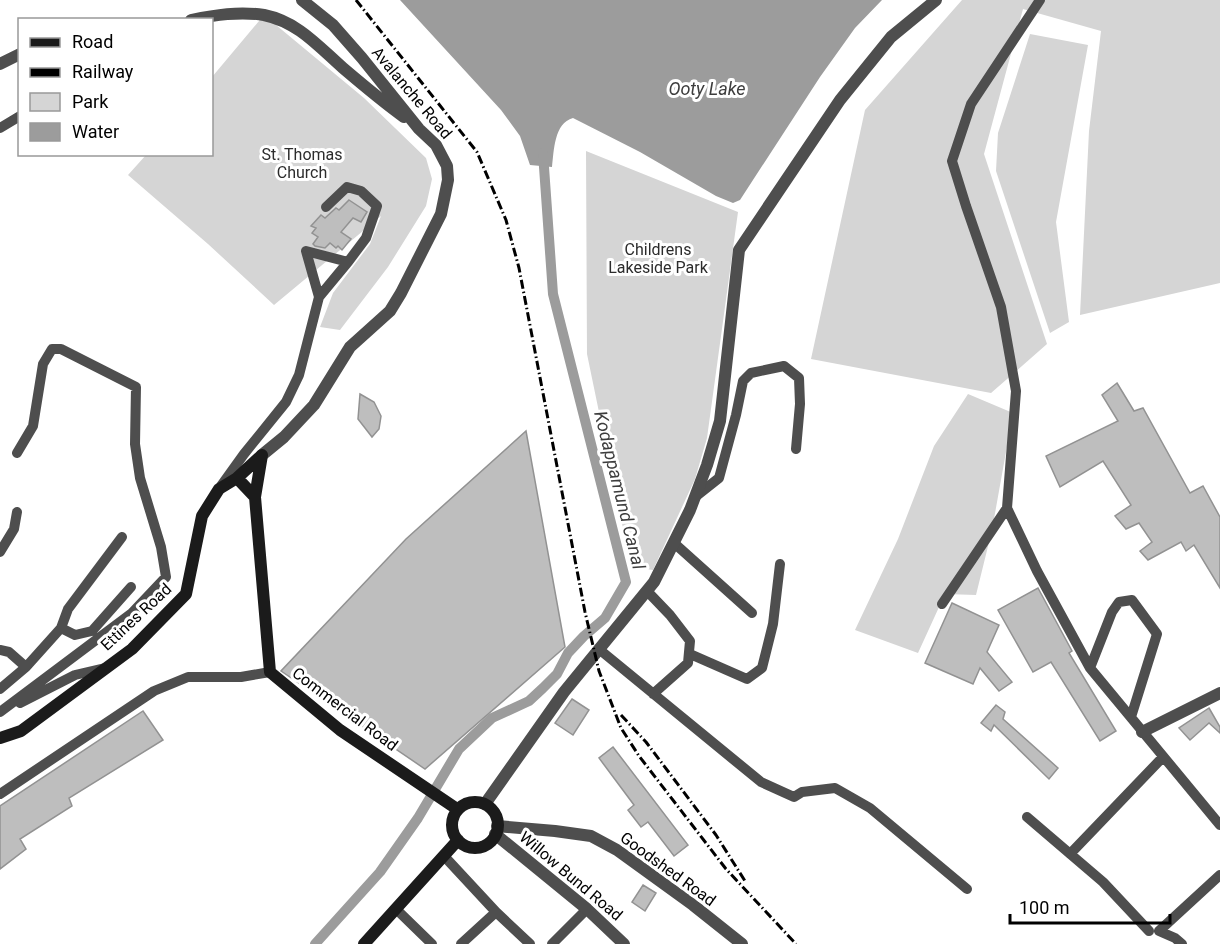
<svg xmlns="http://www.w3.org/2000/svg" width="1220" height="944" viewBox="0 0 1220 944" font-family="Roboto,sans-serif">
	<rect width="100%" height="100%" fill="#fff"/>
	<path fill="#d5d5d5" d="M962 0H1220V283L1080 315 1089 131 1101 31 1023 9 984 154 1047 344 991 393 811 359 865 110Z
		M264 15 364 98 426 158 432 179 426 206 388 267 340 330 320 327 333 293 370 244 381 216 274 305 208 244 128 175 146 155 212 154V77Z
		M1030 34 1088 45 1056 222 1069 322 1050 333 996 171 998 133Z
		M586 151 738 212 707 438 695 479 653 570 631 567 587 354Z
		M968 394 1013 413 992 530 976 595 945 594 918 653 855 630 898 539 934 446Z"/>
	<path fill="#9c9c9c" d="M400 0H882L855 28 820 77 740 200 733 203 716 196 640 152 573 118C554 123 554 151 552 167L530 165 520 136 501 110Z"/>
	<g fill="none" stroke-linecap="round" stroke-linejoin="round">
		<path stroke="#9c9c9c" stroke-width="10" d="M315 944 380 872 418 818 459 749 492 718 529 701 543 688 557 674 568 653 584 636 605 618 626 582 553 294 543 153"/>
	</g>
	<path fill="#bebebe" stroke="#929292" stroke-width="1.5" d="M349 200 367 212 361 222 353 218 341 232 351 239 342 250 338 246 336 248 330 243 325 248 315 246 313 244 318 237 312 233 316 228 311 226 321 215 325 218 336 208 339 210Z
		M1117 383 1134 411 1143 408 1190 493 1203 486 1220 517V588L1194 545 1186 551 1181 542 1148 560 1140 551 1152 542 1139 523 1126 529 1115 516 1131 505 1103 461 1060 487 1046 456 1118 421 1102 395Z
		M360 394 374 402 381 416 379 429 372 437 358 419Z
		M526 431 565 647 425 769 281 671 406 539Z
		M1038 588 1072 651 1069 653 1116 731 1100 741 1051 662 1033 672 998 610Z
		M952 603 999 625 987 652 1012 682 999 691 980 668 973 684 925 663Z
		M572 699 589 710 573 735 555 723Z
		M996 705 1005 712 1003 719 1058 768 1049 779 994 725 991 731 981 723Z
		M1209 708 1220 727V733L1209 723 1190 740 1179 728Z
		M143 711 163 740 69 798 72 806 20 839 26 849 0 869V806Z
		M613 747 688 845 674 856 648 822 641 827 628 810 634 805 599 758Z
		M643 885 656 893 645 911 632 902Z"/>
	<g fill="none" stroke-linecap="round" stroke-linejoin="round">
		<path stroke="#4e4e4e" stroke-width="10" d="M1040 0 971 104 952 161 966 206 1001 307 1016 391 1007 508 1037 571 1090 668 1220 825
			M0 128 20 116
			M319 297 348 262
			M221 486 244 454 286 402 299 375 319 297 306 251 348 262 366 238 377 206 361 191 347 187 326 207
			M695 497 719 478 736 415 743 381 751 373 784 366 799 378 800 404 796 449
			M674 543 752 613
			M0 552 14 529 17 512
			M647 591 670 615 690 641 688 663 653 694
			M942 604 1007 508
			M61 628 75 635 92 631 131 587
			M0 650 9 652 26 667
			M600 650 761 782 794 797 802 792 835 788 870 808 967 889
			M690 654 747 679 762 668 773 624 780 564
			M1090 668 1112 612 1119 602 1132 600 1157 634 1131 717
			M0 689 26 667 61 628 68 609 122 537
			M20 703 75 675 105 668
			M0 712 132 613 166 577 161 547 140 478 135 444 136 387 61 349H52L43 364 33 426 17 453
			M0 794 154 691 188 677H241L270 672
			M1027 817 1103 882 1149 931
			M1070 854 1163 757
			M444 856 496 912 530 944
			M396 909 432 944
			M461 944 496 912
			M552 944 587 909
			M1182 944 1175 938 1159 931 1220 875"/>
		<path stroke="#4e4e4e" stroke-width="12" d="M191 20C215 15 239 11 264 15 298 22 318 46 343 68 363 85 383 102 404 117
			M0 64 20 54
			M262 455 284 437 314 405 350 347 390 311 401 293 441 214 448 180 447 166 436 145 419 129 362 58 333 25 302 0
			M1142 732 1220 693
			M485 804 564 692 654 582 690 510 707 465 720 421 739 250 840 100 891 37 936 0
			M497 826 555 831 591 836 617 850 693 905 742 944
			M495 834 587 909 624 944"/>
		<path stroke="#1b1b1b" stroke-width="12" d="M262 455 255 497 237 478Z
			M255 497 270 672 340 730 457 809
			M0 738 21 731 132 649 186 594 202 516 219 489 237 478
			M452 825a23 23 0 1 1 46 0a23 23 0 1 1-46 0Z
			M364 944 458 840"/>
		<path stroke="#000" stroke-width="3" stroke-dasharray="9 3 1.5 3" stroke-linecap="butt" d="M356 0 477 152 506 220 519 268 585 612 599 671 621 728 639 756 726 869 796 944
			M621 715 646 742 716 835 745 881"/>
	</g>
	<g text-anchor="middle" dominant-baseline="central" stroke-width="6" stroke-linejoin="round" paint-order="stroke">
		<g font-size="16" fill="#000" stroke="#fff">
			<text transform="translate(412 93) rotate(50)">Avalanche Road</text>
			<text transform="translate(136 617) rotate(-43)">Ettines Road</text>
			<text transform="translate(345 709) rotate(37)">Commercial Road</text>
			<text transform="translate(668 869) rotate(36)">Goodshed Road</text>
			<text transform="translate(571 876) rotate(40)">Willow Bund Road</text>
		</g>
		<g font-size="16" fill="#2c2c2c" stroke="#fff">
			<text x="302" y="154">St. Thomas<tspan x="302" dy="18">Church</tspan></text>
			<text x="658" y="249">Childrens<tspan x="658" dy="18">Lakeside Park</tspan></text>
		</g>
		<g font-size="18" font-style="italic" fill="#3d3d3d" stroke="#fff">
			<text x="707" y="88">Ooty Lake</text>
			<text transform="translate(620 490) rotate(76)">Kodappamund Canal</text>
		</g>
	</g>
	<rect x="18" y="18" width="195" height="138" fill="#ffffff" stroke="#999999" stroke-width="1.5"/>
	<rect x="30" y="38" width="30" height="9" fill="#1b1b1b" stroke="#999999" stroke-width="1.5"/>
	<text x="72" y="48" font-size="18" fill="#000000">Road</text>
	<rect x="30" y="68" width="30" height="9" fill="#000000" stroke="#999999" stroke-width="1.5"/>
	<text x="72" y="78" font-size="18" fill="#000000">Railway</text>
	<rect x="30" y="93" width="30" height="18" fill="#d5d5d5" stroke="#999999" stroke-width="1.5"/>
	<text x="72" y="108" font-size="18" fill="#000000">Park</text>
	<rect x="30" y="123" width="30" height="18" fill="#9c9c9c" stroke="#999999" stroke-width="1.5"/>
	<text x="72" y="138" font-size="18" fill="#000000">Water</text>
	<path d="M1010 914v9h160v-9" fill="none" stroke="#000000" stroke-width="3"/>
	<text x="1019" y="914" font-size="18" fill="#000000" stroke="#ffffff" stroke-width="4.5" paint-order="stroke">100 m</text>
</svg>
